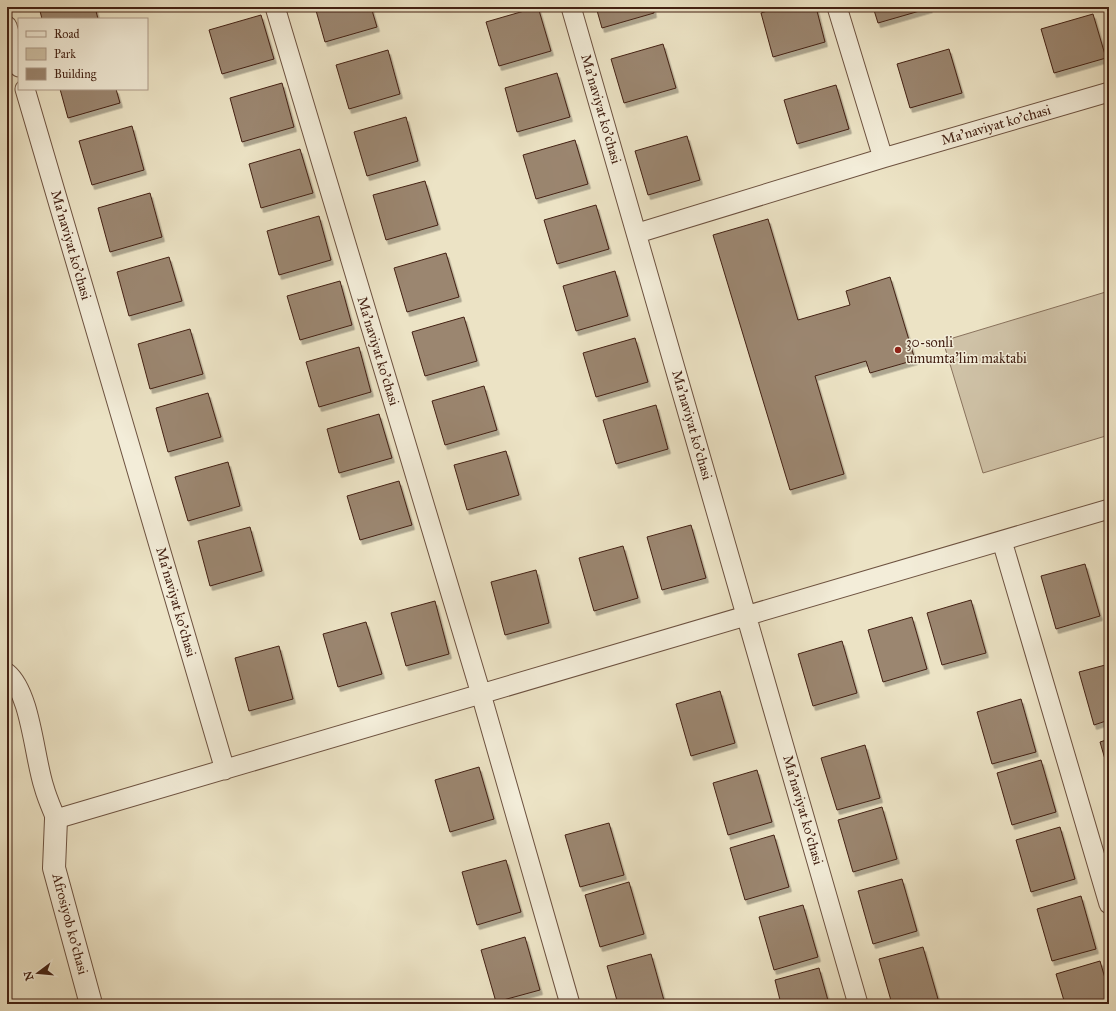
<svg xmlns="http://www.w3.org/2000/svg" width="1116" height="1011" viewBox="0 0 1116 1011" font-family="'IM FELL Great Primer',serif">
	<defs>
		<filter id="shadow"><feDropShadow dx="2.5" dy="4.5" stdDeviation="0" flood-color="#0004"/></filter>
	</defs>
	<rect width="100%" height="100%" fill="#ece3c5"/>
	<filter id="stains"><feTurbulence type="fractalNoise" baseFrequency=".005" numOctaves="4"/><feColorMatrix values="0 0 0 0 .2 0 0 0 0 .09 0 0 0 0 .02 0 0 0 .5 -.17"/></filter>
	<radialGradient id="worn" r=".72"><stop offset=".6" stop-color="#630" stop-opacity="0"/><stop offset="1" stop-color="#630" stop-opacity=".3"/></radialGradient>
	<path fill="#cfc2a7" stroke="#89725d" d="M1109 291V435L983 473 943 341Z"/>
	<path fill="#9b8670" stroke="#432113" filter="url(#shadow)" d="M39 7H95L98 19H42Z
		M315 7H371L377 27 325 42Z
		M538 7 551 51 499 66 486 22Z
		M596 7H653L654 13 602 28Z
		M780 7H816L825 42 773 57 761 13Z
		M873 7H929L930 8 878 23Z
		M1093 14 1106 58 1054 73 1041 29Z
		M261 15 274 59 222 74 209 30Z
		M663 44 676 88 624 103 611 59Z
		M949 49 962 93 910 108 897 64Z
		M388 50 400 94 349 109 336 65Z
		M557 73 570 117 517 132 505 88Z
		M282 83 294 127 242 142 230 98Z
		M836 85 849 129 797 144 784 100Z
		M60 89H116L120 103 68 118Z
		M406 117 418 161 367 176 354 132Z
		M132 126 144 170 92 185 79 141Z
		M687 136 700 180 648 195 635 151Z
		M575 140 588 184 536 199 523 155Z
		M300 149 313 193 261 208 249 164Z
		M425 181 438 225 386 240 373 195Z
		M150 193 162 237 110 252 98 208Z
		M596 205 609 249 557 264 544 220Z
		M319 216 331 260 279 275 267 231Z
		M768 219 798 320 850 305 846 291 890 277 915 360 870 373 866 361 815 376 844 474 790 490 713 235Z
		M446 253 459 297 407 312 394 268Z
		M169 257 182 301 129 316 117 272Z
		M615 271 628 316 576 331 563 286Z
		M340 281 352 325 300 340 287 296Z
		M464 317 477 361 425 376 412 332Z
		M190 329 203 374 150 389 138 344Z
		M635 338 648 382 596 397 583 353Z
		M359 347 371 392 319 407 306 362Z
		M484 386 497 430 445 445 432 401Z
		M208 393 221 437 168 452 156 408Z
		M656 405 668 449 616 464 603 420Z
		M379 414 392 458 339 473 327 429Z
		M506 451 519 495 467 510 454 465Z
		M228 462 240 506 188 521 175 477Z
		M399 481 412 525 360 540 347 496Z
		M691 525 706 578 662 590 647 537Z
		M250 527 262 571 210 586 198 541Z
		M623 546 638 598 594 611 579 558Z
		M1085 564 1100 616 1056 629 1041 576Z
		M536 570 549 623 505 635 491 582Z
		M971 600 986 653 942 665 927 613Z
		M435 601 449 654 406 666 391 613Z
		M912 617 927 669 883 682 868 630Z
		M366 622 382 674 338 687 323 634Z
		M842 641 857 693 813 706 798 654Z
		M279 646 293 699 249 711 235 658Z
		M1109 664V720L1094 725 1079 672Z
		M720 691 735 743 691 756 676 704Z
		M1021 699 1036 752 992 764 977 712Z
		M1109 739V773L1100 742Z
		M865 745 880 798 837 810 821 758Z
		M1041 760 1056 812 1012 825 997 773Z
		M479 767 494 819 450 832 435 780Z
		M757 770 772 822 728 835 713 783Z
		M882 807 897 859 853 872 838 820Z
		M609 823 624 875 580 887 565 835Z
		M1060 827 1075 879 1031 892 1016 840Z
		M774 835 789 887 745 900 730 848Z
		M506 860 521 912 477 925 462 872Z
		M902 879 917 931 873 944 858 891Z
		M629 882 644 934 600 947 585 895Z
		M1081 896 1096 949 1052 961 1037 909Z
		M803 905 818 957 774 970 759 917Z
		M525 937 540 990 496 1002 481 950Z
		M923 947 938 999 921 1004H892L879 959Z
		M651 954 665 1004H618L607 966Z
		M1100 961 1109 992V1004H1065L1056 974Z
		M819 968 829 1004H781L775 980Z"/>
	<g fill="none" stroke-linecap="round" stroke-linejoin="round">
		<g stroke="#6d5240" stroke-width="21">
			<path id="minor" d="M275 7 481 694 570 1004
				M571 7 858 1004
				M837 7 883 158
				M7 26 19 67
				M25 89 225 770
				M638 233 883 158 1109 92
				M1002 541 1109 904
				M7 673C31 693 34 757 44 787 47 798 52 809 56 819L1109 509"/>
		</g>
		<g stroke="#6d5240" stroke-width="24">
			<path id="tertiary" d="M56 819 54 868 91 1004"/>
		</g>
		<use href="#minor" stroke="#f3edd9" stroke-width="19"/>
		<use href="#tertiary" stroke="#f3edd9" stroke-width="22"/>
	</g>
	<circle fill="#8f2418" stroke="#f3edd9" stroke-width="1.5" cx="898" cy="350" r="4"/>
	<g text-anchor="middle" dominant-baseline="central" stroke-width="3" stroke-linejoin="round" paint-order="stroke">
		<g font-size="14" fill="#432113" stroke="#f3edd9">
			<text transform="translate(601 109) rotate(74)">Ma'naviyat ko'chasi</text>
			<text transform="translate(996 125) rotate(-16)">Ma'naviyat ko'chasi</text>
			<text transform="translate(71 245) rotate(74)">Ma'naviyat ko'chasi</text>
			<text transform="translate(378 351) rotate(73)">Ma'naviyat ko'chasi</text>
			<text transform="translate(692 425) rotate(74)">Ma'naviyat ko'chasi</text>
			<text transform="translate(176 602) rotate(74)">Ma'naviyat ko'chasi</text>
			<text transform="translate(803 810) rotate(74)">Ma'naviyat ko'chasi</text>
			<text transform="translate(70 924) rotate(75)">Afrosiyob ko'chasi</text>
		</g>
		<g font-size="14" fill="#432113" stroke="#f3edd9" text-anchor="start">
			<text x="906" y="342">30-sonli<tspan x="906" dy="16">umumta'lim maktabi</tspan></text>
		</g>
	</g>
	<rect width="1116" height="1011" fill="none" stroke="#ece3c5" stroke-width="24"/>
	<rect x="8" y="8" width="1100" height="995" fill="none" stroke="#432113" stroke-width="2"/>
	<rect x="12" y="12" width="1092" height="987" fill="none" stroke="#432113"/>
	<rect x="18" y="18" width="130" height="72" fill="#f3edd9" stroke="#ad9b8a"/>
	<rect x="26" y="31" width="20" height="6" fill="#f3edd9" stroke="#ad9b8a"/>
	<text x="54" y="38" font-size="12" fill="#432113">Road</text>
	<rect x="26" y="48" width="20" height="12" fill="#cfc2a7" stroke="#ad9b8a"/>
	<text x="54" y="58" font-size="12" fill="#432113">Park</text>
	<rect x="26" y="68" width="20" height="12" fill="#9b8670" stroke="#ad9b8a"/>
	<text x="54" y="78" font-size="12" fill="#432113">Building</text>
	<g transform="translate(38 973) rotate(254)" stroke="#f3edd9" stroke-width="3" paint-order="stroke">
	<path d="M0-3L7 15L0 10L-7 15Z" fill="#432113"/>
	<text y="-6" font-size="11" font-weight="bold" text-anchor="middle" fill="#432113">N</text>
	</g>
	<rect width="100%" height="100%" filter="url(#stains)"/>
	<rect width="100%" height="100%" fill="url(#worn)"/>
</svg>
